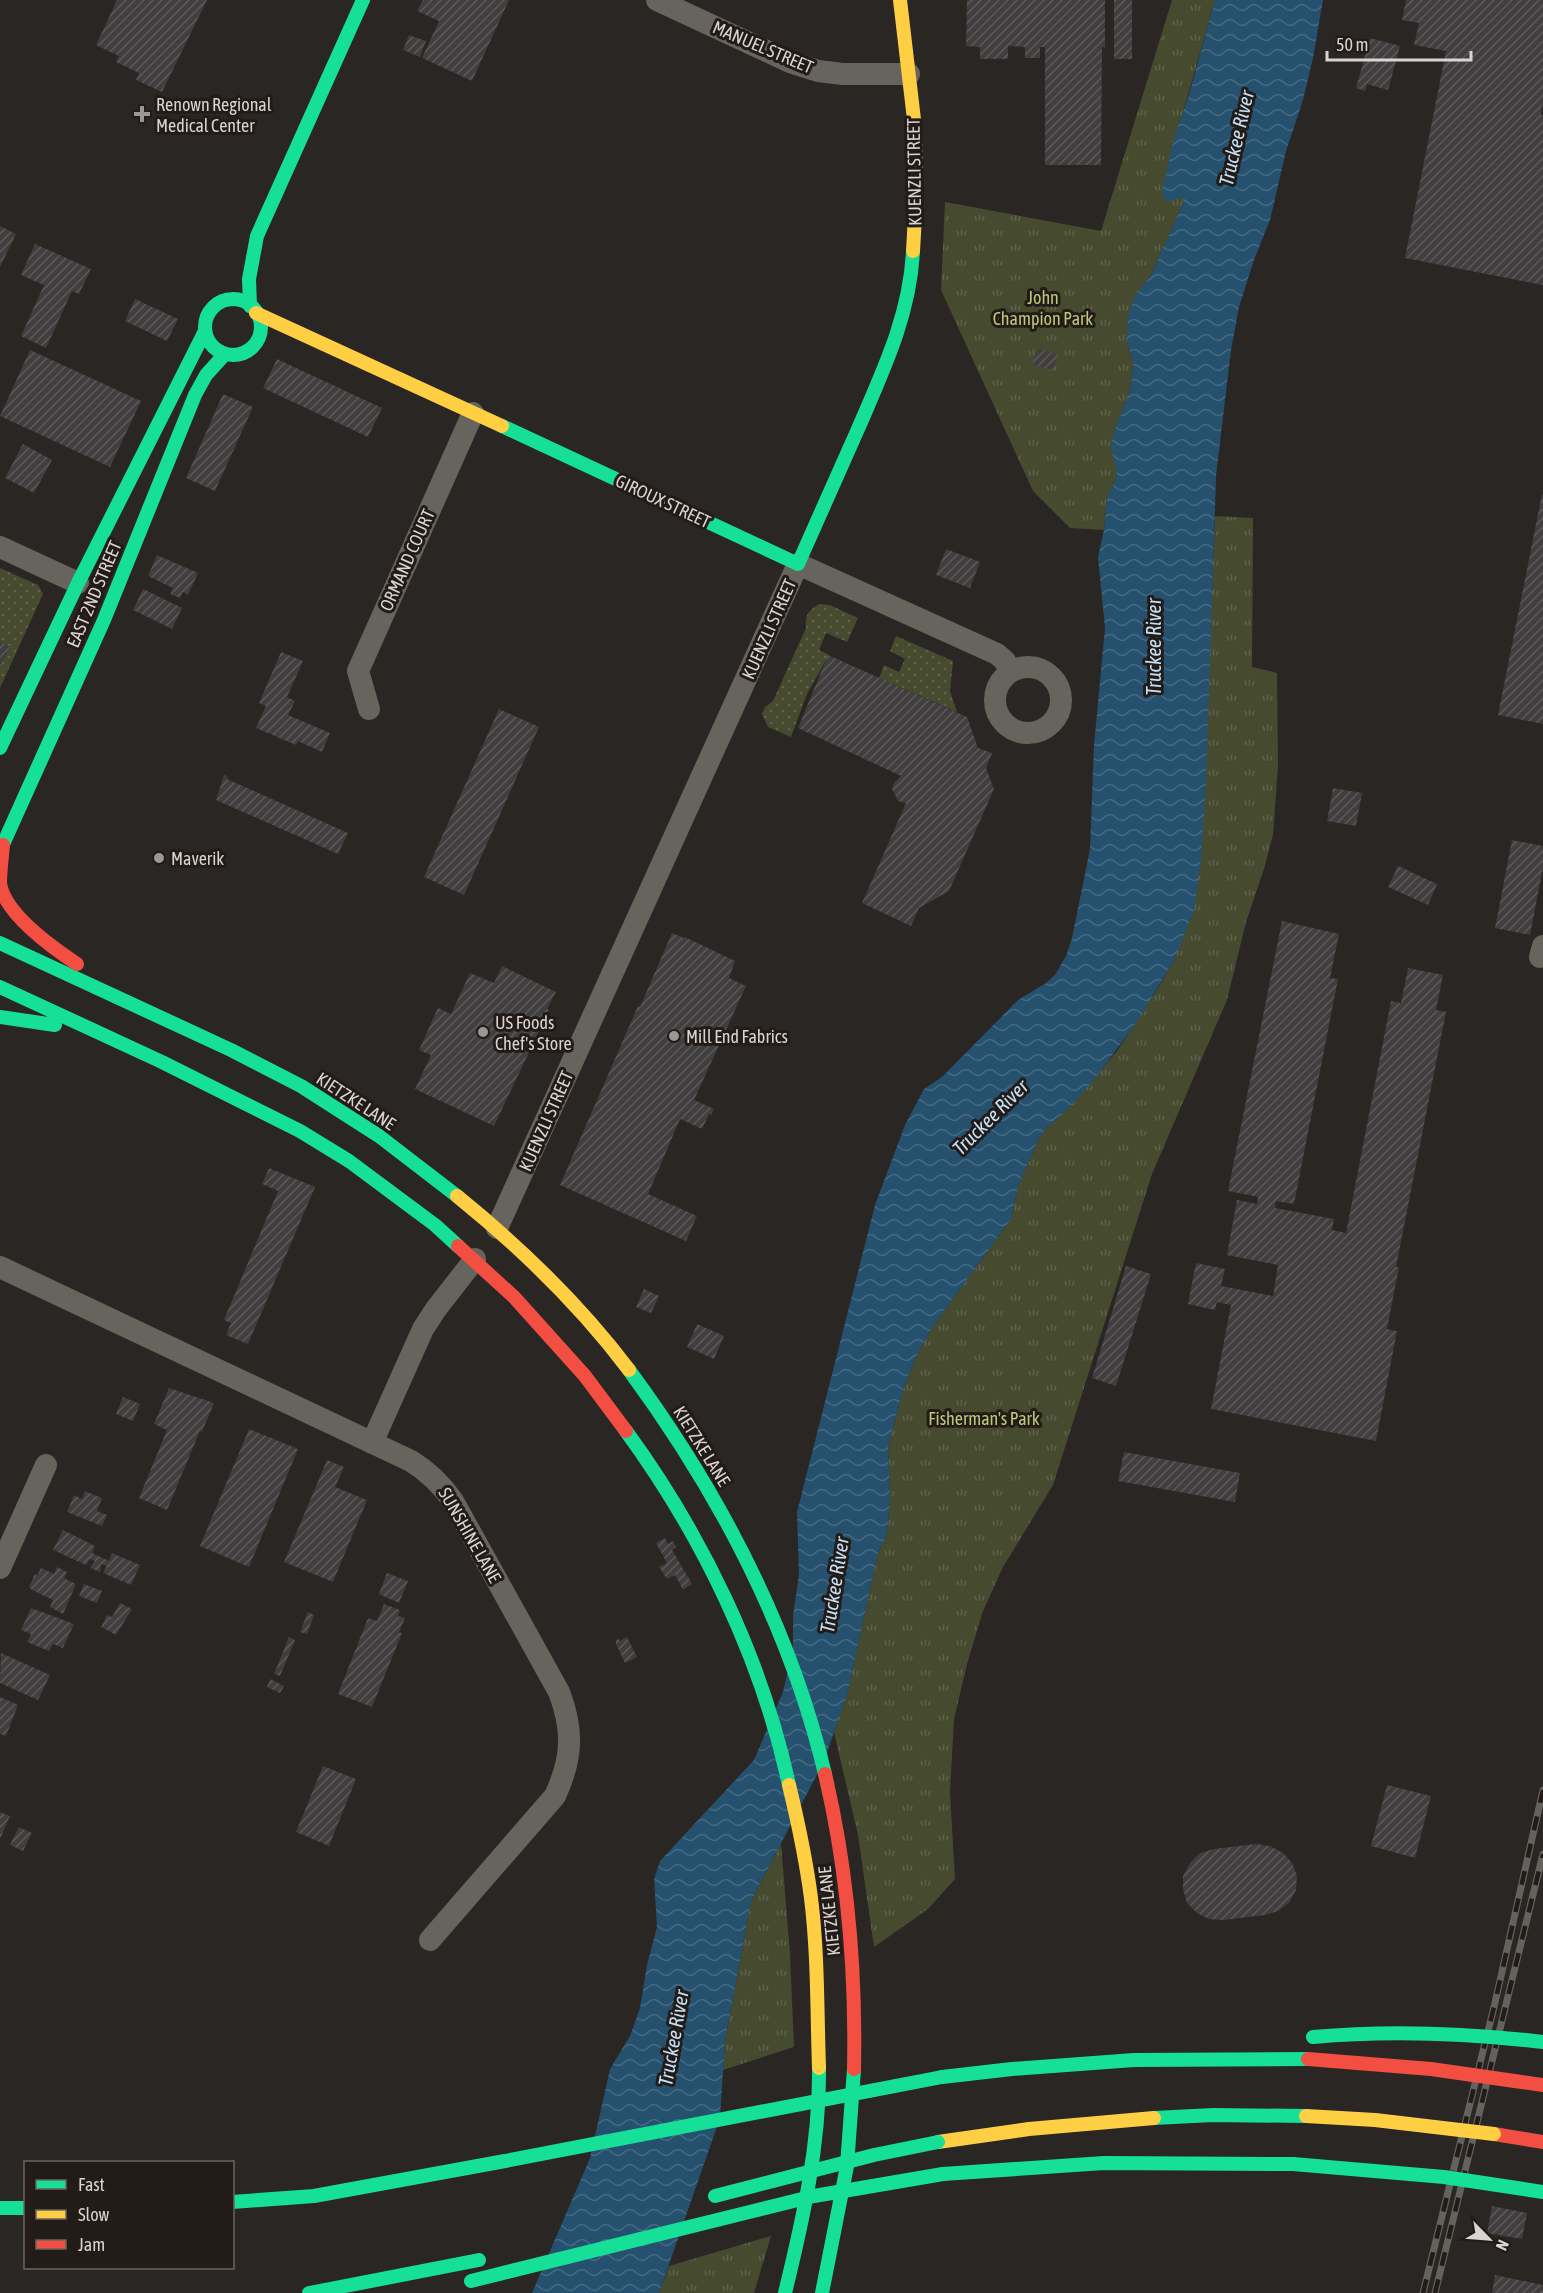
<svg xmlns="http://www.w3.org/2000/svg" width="1543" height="2293" viewBox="0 0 1543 2293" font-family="'Asap Condensed',sans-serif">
	<defs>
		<pattern id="park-tufts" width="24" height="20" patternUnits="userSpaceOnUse" patternTransform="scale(1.5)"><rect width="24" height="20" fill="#464a2f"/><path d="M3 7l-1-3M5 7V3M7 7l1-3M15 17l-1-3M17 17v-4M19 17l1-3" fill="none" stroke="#60634c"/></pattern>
		<pattern id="garden-dots" width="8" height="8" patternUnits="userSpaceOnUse" patternTransform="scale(1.5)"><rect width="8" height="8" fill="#464a2f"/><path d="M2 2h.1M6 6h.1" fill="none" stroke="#60634c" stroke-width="1.8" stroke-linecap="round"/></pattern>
		<pattern id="water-waves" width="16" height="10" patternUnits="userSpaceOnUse" patternTransform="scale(1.5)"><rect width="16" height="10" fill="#25516f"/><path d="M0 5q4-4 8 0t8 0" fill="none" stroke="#446982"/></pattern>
		<pattern id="building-hatch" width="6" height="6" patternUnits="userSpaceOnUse" patternTransform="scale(1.5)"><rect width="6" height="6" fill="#403e3e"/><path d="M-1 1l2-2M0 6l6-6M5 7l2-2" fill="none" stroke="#5b5959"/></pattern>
	</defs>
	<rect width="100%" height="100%" fill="#292624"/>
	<path fill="url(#park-tufts)" d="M1172 0H1215L1169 162 1184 196 1183 203 1151 275 1135 296 1127 343 1133 360 1132 376 1129 394 1114 431 1117 474 1113 487 1107 496 1104 530 1070 528 1033 491 941 290 945 202 1101 231Z
		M1215 516 1253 518 1252 667 1277 673 1278 765 1273 835 1264 869 1246 922 1227 1000 1152 1174 1053 1485 1003 1567 983 1611 967 1664 954 1719 950 1792 955 1879 928 1909 874 1947 858 1835 834 1732 847 1695 878 1553 887 1534 890 1498 888 1447 902 1393 914 1361 931 1329 1011 1219 1018 1187 1037 1142 1046 1128 1066 1111 1117 1051 1158 988 1174 960 1182 938 1201 860Z
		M781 1844 790 1953 794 2047 723 2070 725 2041 751 1901Z
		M771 2236 754 2293H659L669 2266Z"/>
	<path fill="url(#garden-dots)" d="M0 568 38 585 43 594 0 688Z
		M819 604 830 605 858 618 847 642 826 633 819 650 829 655 807 694 791 737 768 727 762 714 765 707 773 701 806 628C805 615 808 611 819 604Z
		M896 636 953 661 950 691 957 712 879 678 884 665 899 672 905 659 890 651Z"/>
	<path fill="url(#water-waves)" d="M1215 0H1323L1313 58 1303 100 1286 151 1270 220 1254 260 1239 307 1231 350 1216 476 1206 781 1201 860 1194 911 1174 960 1139 1019 1094 1080 1066 1111 1046 1128 1037 1142 1018 1187 1011 1219 931 1329 914 1361 902 1393 888 1447 890 1498 887 1534 878 1553 847 1695 824 1761 751 1901 725 2041 720 2118 659 2293H532L590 2158 610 2069 630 2036 640 2008 647 1965 657 1927 654 1879 660 1861 754 1760 783 1692 793 1649V1616L799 1574 797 1512 875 1205 905 1125 924 1089 942 1077 1018 1000 1046 983 1055 975 1066 956 1072 938 1090 849 1094 745 1105 628 1098 557 1104 530 1107 496 1113 487 1117 474 1111 446 1114 431 1129 394 1132 376 1133 360 1127 343 1128 316 1135 296 1151 275 1183 203V197L1172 201 1164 199 1162 191 1175 134 1188 98Z"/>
	<path fill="url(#building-hatch)" d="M117 0H207L162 92 136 80 139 73 116 62 119 56 96 45Z
		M423 0H509L472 81 422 58 439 21 417 11Z
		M967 0H1105V47H1102L1101 165H1045V47H1040V58H1025V47L1008 46V59H980V47L966 46Z
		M1114 0H1132V59H1114Z
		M1406 0H1543V102L1541 115H1543V285L1405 258 1446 51 1414 45 1419 23 1402 20Z
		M409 35 426 41 420 57 403 50Z
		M1370 38 1400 46 1388 90 1367 84 1365 91 1356 88Z
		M0 226 16 234 0 267Z
		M35 244 91 269 79 294 72 291 46 348 21 336 44 285 21 275Z
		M135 299 178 319 167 341 125 321Z
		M1038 348 1058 355 1053 371 1032 364Z
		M30 350 141 401 110 467 0 416Z
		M277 359 382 408 368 437 263 388Z
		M223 394 253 407 215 491 186 478Z
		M23 444 52 460 34 493 5 478Z
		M1542 494 1543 495V724L1498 715Z
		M946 549 980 562 970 588 936 575Z
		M157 555 198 573 188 595 183 592 180 598 170 594 173 588 148 576Z
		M143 589 182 608 172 629 133 610Z
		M0 642 10 646 0 667Z
		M281 652 303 661 287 697 295 701 288 715 330 733 322 752 298 741 296 745 256 728 266 706 259 703Z
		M828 655 967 717 978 748 992 753 986 768 994 789 949 891 919 908 911 926 862 903 906 803 898 801 892 789 894 783 901 776 798 728Z
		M499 709 539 727 464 895 424 877Z
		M224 775 228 777 227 779 348 833 338 854 216 800Z
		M1333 788 1362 793 1356 826 1327 821Z
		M1512 840 1543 846V867L1530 935 1495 928Z
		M1398 866 1437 884 1428 905 1388 887Z
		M1282 921 1339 934 1330 978 1338 979 1294 1204 1276 1201 1275 1208 1334 1219 1332 1230 1346 1233 1391 1001 1401 1003 1408 968 1443 975 1436 1010 1446 1012 1396 1267H1399L1387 1329 1397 1331 1376 1441 1211 1409 1231 1305 1217 1302 1215 1310 1188 1304 1196 1263 1225 1269 1221 1286 1273 1296 1278 1265 1227 1255 1237 1200 1257 1204 1258 1197 1228 1191Z
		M672 933 684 938 685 937 735 961 729 978 746 986 694 1100 714 1109 711 1115 709 1114 702 1129 680 1119 648 1194 697 1216 686 1241 560 1185 638 1006 640 1007Z
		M502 966 556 992 547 1009 549 1010 494 1126 415 1089 431 1055 419 1050 438 1008 451 1014 470 973 494 983Z
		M269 1168 315 1187 248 1344 226 1335 231 1323 224 1320 278 1191 262 1184Z
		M1126 1266 1151 1274 1116 1386 1092 1378Z
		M644 1289 659 1296 651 1313 636 1307Z
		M697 1324 724 1336 714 1359 687 1347Z
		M169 1388 214 1403 202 1432 200 1431 167 1510 139 1498 167 1430 154 1424Z
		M123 1397 140 1404 133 1421 116 1414Z
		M249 1429 298 1449 249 1567 200 1546Z
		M1124 1452 1240 1473 1235 1502 1118 1481Z
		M327 1460 344 1467 335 1487 367 1500 333 1582 284 1562Z
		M85 1491 102 1498 97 1511 107 1515 102 1526 67 1512 74 1495 82 1499Z
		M63 1530 95 1546 92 1553 109 1561 112 1553 140 1565 131 1585 103 1573 107 1566 101 1564 100 1572 90 1568 95 1561 90 1559 86 1565 53 1550Z
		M665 1538 668 1544 673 1541 676 1547 672 1550 692 1584 683 1590 675 1575 667 1579 659 1567 667 1563 656 1543Z
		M57 1567 67 1572 64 1578 76 1584 63 1614 50 1607 53 1600 32 1590 29 1587 35 1574 37 1576 41 1568 54 1574Z
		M387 1573 408 1581 399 1603 379 1594Z
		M84 1584 102 1591 97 1603 79 1596Z
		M120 1603 132 1609 116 1635 101 1627 107 1615 112 1617Z
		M384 1604 400 1610 398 1616 405 1618 399 1632 402 1633 372 1707 338 1694 368 1618 377 1621Z
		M31 1608 74 1624 63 1648 53 1644 49 1651 27 1642 31 1634 21 1630Z
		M308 1612 314 1615 307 1634 300 1632Z
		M289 1637 295 1640 280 1676 274 1674Z
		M627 1637 637 1657 625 1663 616 1644V1640L619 1639V1641Z
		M1 1653 50 1675 38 1700 0 1683Z
		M270 1679 284 1686 280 1693 267 1687Z
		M0 1697 18 1705 6 1736 0 1734Z
		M323 1766 356 1779 329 1846 296 1832Z
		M1387 1785 1431 1796 1415 1858 1371 1846Z
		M0 1812 10 1816 0 1839Z
		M19 1827 32 1833 23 1851 10 1845Z
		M1256 1844 1270 1846 1283 1853 1292 1863 1297 1876 1296 1890 1289 1903 1278 1911 1265 1915 1223 1920 1209 1919 1197 1913 1187 1903 1183 1889V1876L1190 1863 1200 1853 1214 1849Z
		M1492 2206 1527 2213 1522 2239 1487 2233Z
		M1495 2275 1543 2285V2293H1492Z"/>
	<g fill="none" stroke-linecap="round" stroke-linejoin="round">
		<path stroke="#67645d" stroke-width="22" d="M657 0 790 62 818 71 843 74H909
			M0 547 78 583
			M995 700a33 33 0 1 1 66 0a33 33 0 1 1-66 0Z
			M369 709 358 671 473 413
			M1540 957 1543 946
			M497 1228 798 564 997 654 1005 661 1010 671
			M0 1267 411 1461C429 1472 441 1484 453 1501L559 1692C574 1731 572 1759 555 1796L430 1940
			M372 1443 423 1329 436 1309 475 1259
			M0 1568 46 1465"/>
		<path stroke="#16e098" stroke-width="14" d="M205 327a28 28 0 1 1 56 0a28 28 0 1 1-56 0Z
			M250 306 249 279 257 236 363 0
			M502 426 798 564C818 519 838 474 858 429 883 371 910 315 913 251
			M0 748 78 583 205 331
			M0 851 104 620 195 395 206 375 225 354
			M0 943 231 1050 301 1086 379 1136 457 1196
			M0 987 162 1062 300 1131 349 1161 435 1225 458 1246
			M0 1017 55 1025
			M629 1370C718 1491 790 1627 825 1774
			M626 1431C702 1535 762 1659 789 1785
			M942 2077 1012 2069 1134 2060 1308 2059
			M1154 2118 1213 2115 1306 2116
			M943 2174 1104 2163 1293 2164
			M232 2202 314 2196 505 2161
			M0 2208H26
			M309 2293 479 2260
			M785 2293C803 2219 820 2144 819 2068
			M822 2293 847 2166 854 2069"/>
		<path stroke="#ffcf43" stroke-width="14" d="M900 0 915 128 916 199 913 251
			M256 313 502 426
			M457 1196C520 1247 580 1305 629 1370
			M789 1785C798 1822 806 1860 811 1898 818 1954 817 2011 819 2068
			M938 2142 1029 2129 1154 2118"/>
		<path stroke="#f24e42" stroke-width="14" d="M3 845C2 857 0 871 0 883 4 913 53 948 77 964
			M458 1246 514 1297 585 1376 626 1431
			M825 1774C848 1872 856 1969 854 2069
			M1494 2134 1543 2142"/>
		<g stroke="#64625d" stroke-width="7">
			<path id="rail" d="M1423 2293 1494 2007 1543 1790
				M1435 2293 1543 1854"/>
		</g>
		<use href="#rail" stroke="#221b18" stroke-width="4.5" stroke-dasharray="14" stroke-linecap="butt"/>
		<path stroke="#16e098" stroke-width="14" d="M1313 2037C1390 2030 1466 2033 1543 2042
			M505 2161 942 2077
			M1293 2164 1444 2177 1543 2192
			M715 2196 874 2155 938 2142
			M471 2281 814 2196 943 2174"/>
		<path stroke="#ffcf43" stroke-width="14" d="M1306 2116 1375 2120 1494 2134"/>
		<path stroke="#f24e42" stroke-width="14" d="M1308 2059 1431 2069 1543 2085"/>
	</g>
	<g fill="#9b9794" stroke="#221b18" stroke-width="2">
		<path d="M139 105h6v6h6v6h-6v6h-6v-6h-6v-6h6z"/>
		<circle cx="159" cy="858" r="6"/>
		<circle cx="483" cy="1032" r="6"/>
		<circle cx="674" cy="1036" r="6"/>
	</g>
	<g text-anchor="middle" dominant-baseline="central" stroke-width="6" stroke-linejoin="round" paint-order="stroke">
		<g font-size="18" fill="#d9d4d1" stroke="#221b18">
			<text transform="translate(763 47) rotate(23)">MANUEL STREET</text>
			<text transform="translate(914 172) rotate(-91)">KUENZLI STREET</text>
			<text transform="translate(663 501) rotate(25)">GIROUX STREET</text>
			<text transform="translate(407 560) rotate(-66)">ORMAND COURT</text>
			<text transform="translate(94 594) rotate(-67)">EAST 2ND STREET</text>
			<text transform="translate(769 629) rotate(-66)">KUENZLI STREET</text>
			<text transform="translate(356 1101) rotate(33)">KIETZKE LANE</text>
			<text transform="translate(546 1121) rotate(-66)">KUENZLI STREET</text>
			<text transform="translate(702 1446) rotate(58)">KIETZKE LANE</text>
			<text transform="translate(470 1535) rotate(60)">SUNSHINE LANE</text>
			<text transform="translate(829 1911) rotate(-96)">KIETZKE LANE</text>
		</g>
		<g font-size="18" fill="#d9d4d1" stroke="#221b18" text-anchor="start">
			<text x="156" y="104">Renown Regional<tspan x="156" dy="21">Medical Center</tspan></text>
			<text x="171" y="858">Maverik</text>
			<text x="495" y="1022">US Foods<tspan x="495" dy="21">Chef's Store</tspan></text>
			<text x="686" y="1036">Mill End Fabrics</text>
		</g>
		<g font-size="18" fill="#bcc979" stroke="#221b18">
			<text x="1043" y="297">John<tspan x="1043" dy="21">Champion Park</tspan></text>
			<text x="984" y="1418">Fisherman's Park</text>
		</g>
		<g font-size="20" font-style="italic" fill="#c5e1f6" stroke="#221b18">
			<text transform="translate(1236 138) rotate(-77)">Truckee River</text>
			<text transform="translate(1153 647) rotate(-90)">Truckee River</text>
			<text transform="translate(990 1117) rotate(-45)">Truckee River</text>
			<text transform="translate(834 1585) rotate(-81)">Truckee River</text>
			<text transform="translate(673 2038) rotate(-80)">Truckee River</text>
		</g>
	</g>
	<rect x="24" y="2161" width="210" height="108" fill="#221b18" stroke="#6b6562" stroke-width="1.5"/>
	<rect x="36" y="2180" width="30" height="9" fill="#16e098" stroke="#6b6562" stroke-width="1.5"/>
	<text x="78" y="2191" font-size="18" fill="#d9d4d1">Fast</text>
	<rect x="36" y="2210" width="30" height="9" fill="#ffcf43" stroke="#6b6562" stroke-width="1.5"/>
	<text x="78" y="2221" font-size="18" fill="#d9d4d1">Slow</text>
	<rect x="36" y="2240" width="30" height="9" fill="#f24e42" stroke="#6b6562" stroke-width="1.5"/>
	<text x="78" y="2251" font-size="18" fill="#d9d4d1">Jam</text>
	<g transform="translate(1489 2239) rotate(115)" stroke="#221b18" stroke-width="4.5" paint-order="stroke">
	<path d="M0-4.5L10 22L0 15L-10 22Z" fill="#d9d4d1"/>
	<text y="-9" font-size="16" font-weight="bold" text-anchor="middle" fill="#d9d4d1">N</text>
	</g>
	<path d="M1327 51v9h144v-9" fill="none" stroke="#d9d4d1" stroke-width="3"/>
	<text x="1336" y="51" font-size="18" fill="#d9d4d1" stroke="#221b18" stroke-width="4.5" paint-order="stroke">50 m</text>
</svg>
